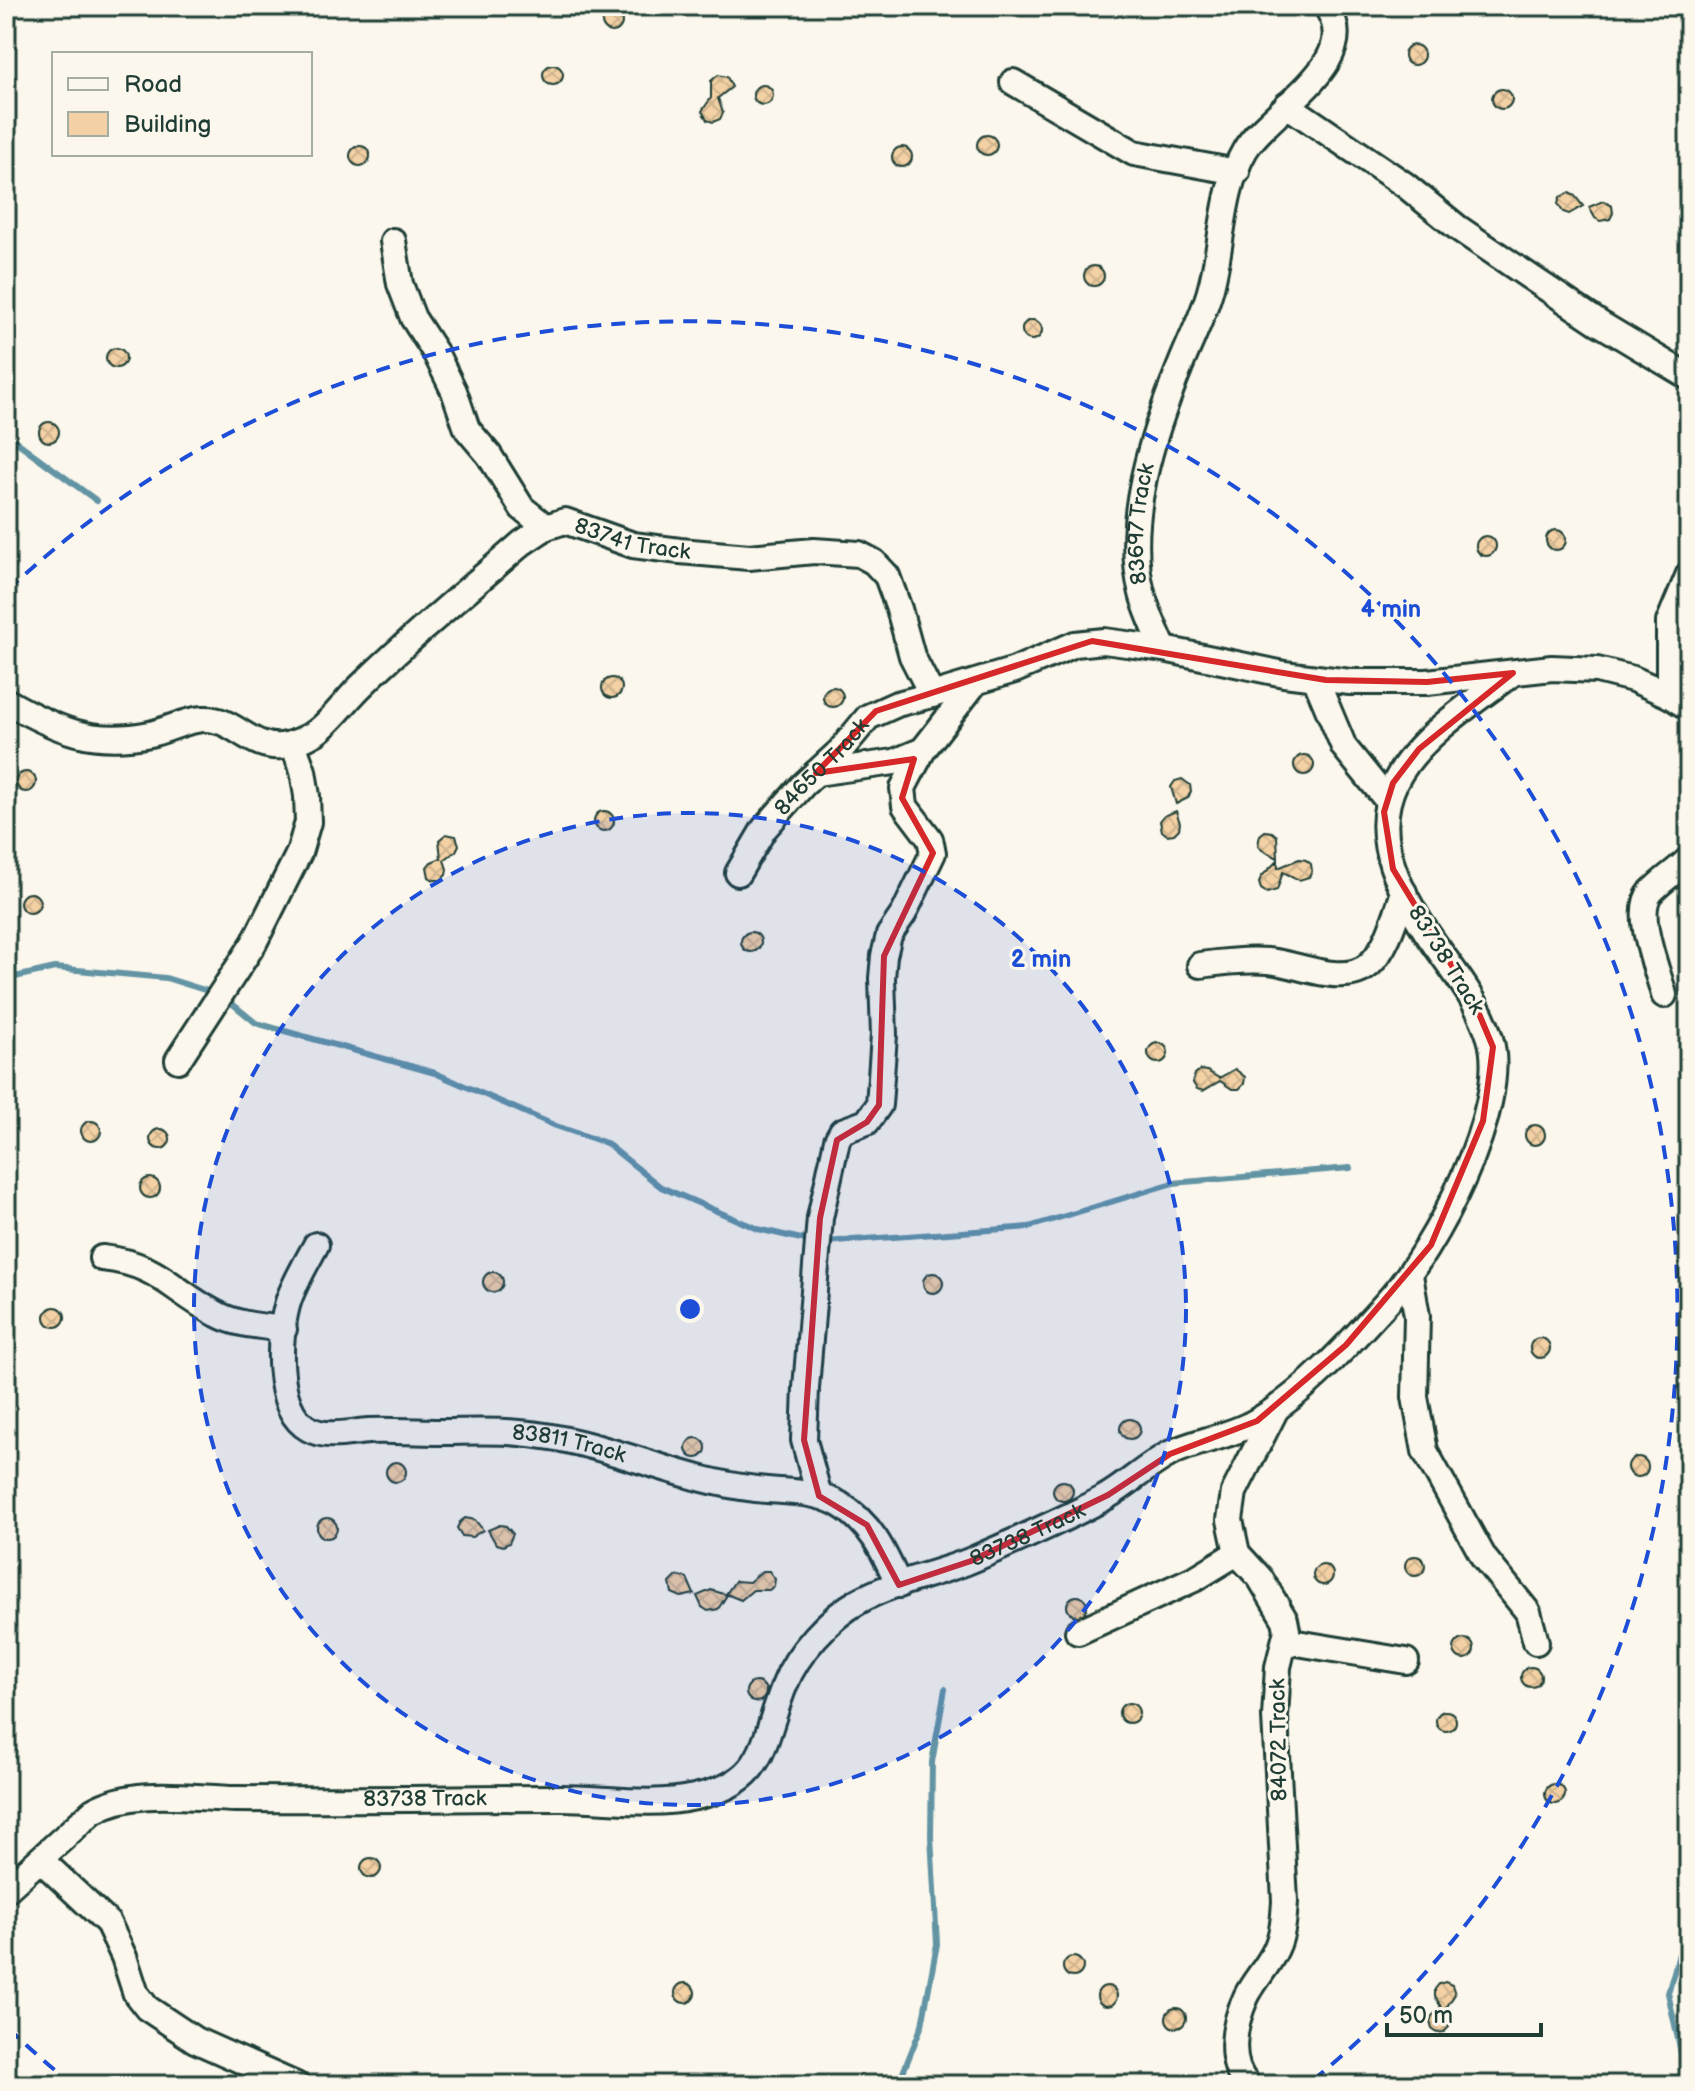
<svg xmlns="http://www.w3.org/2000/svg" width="1695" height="2091" viewBox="0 0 1695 2091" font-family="'Balsamiq Sans',sans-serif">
	<defs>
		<pattern id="building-cross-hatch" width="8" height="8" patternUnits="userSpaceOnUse" patternTransform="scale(2)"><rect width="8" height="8" fill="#f3d1a4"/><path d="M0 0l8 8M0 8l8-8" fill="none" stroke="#d0b48e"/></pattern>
	</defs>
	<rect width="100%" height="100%" fill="#fbf7ec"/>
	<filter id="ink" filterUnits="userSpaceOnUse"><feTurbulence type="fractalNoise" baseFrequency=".0125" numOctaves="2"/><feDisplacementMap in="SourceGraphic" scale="16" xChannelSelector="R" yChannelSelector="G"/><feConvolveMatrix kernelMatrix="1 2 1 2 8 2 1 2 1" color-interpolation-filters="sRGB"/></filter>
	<g filter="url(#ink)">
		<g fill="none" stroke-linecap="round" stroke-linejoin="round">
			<path stroke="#6294a4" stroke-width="6" d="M6 434 97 501
				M6 979 55 968 166 978 214 993
				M224 997 256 1023 435 1073 556 1126 606 1143 661 1187 758 1229 814 1242
				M825 1242 1029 1227 1173 1183 1350 1168
				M898 2085 922 2025 937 1944 931 1836 932 1762 945 1689
				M1688 2085 1668 1993 1689 1919"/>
		</g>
		<path fill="url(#building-cross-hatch)" stroke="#1f3d34" stroke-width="2" d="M602 22a10 10 0 1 1 20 0a10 10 0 1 1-20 0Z
			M1404 55a10 10 0 1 1 20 0a10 10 0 1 1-20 0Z
			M543 75a10 10 0 1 1 20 0a10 10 0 1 1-20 0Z
			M718 75 727 77 732 87 718 98 723 113 720 119 713 122 707 120 702 111 711 98V81Z
			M753 95a10 10 0 1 1 20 0a10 10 0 1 1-20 0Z
			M1492 99a10 10 0 1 1 20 0a10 10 0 1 1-20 0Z
			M977 145a10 10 0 1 1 20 0a10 10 0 1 1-20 0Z
			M350 156a10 10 0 1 1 20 0a10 10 0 1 1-20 0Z
			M892 157a10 10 0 1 1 20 0a10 10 0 1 1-20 0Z
			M1569 193 1575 196 1583 206 1569 214 1563 212 1558 204 1560 197Z
			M1603 201 1612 206 1613 213 1610 219 1600 221 1595 218 1589 207Z
			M1084 276a10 10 0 1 1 20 0a10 10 0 1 1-20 0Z
			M1022 330a10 10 0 1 1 20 0a10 10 0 1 1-20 0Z
			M106 358a10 10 0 1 1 20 0a10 10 0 1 1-20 0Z
			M39 432a10 10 0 1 1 20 0a10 10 0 1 1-20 0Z
			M1546 540a10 10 0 1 1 20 0a10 10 0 1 1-20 0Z
			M1476 546a10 10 0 1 1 20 0a10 10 0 1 1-20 0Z
			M602 688a10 10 0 1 1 20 0a10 10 0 1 1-20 0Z
			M823 697a10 10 0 1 1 20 0a10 10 0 1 1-20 0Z
			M1294 765a10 10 0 1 1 20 0a10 10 0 1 1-20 0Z
			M16 782a10 10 0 1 1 20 0a10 10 0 1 1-20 0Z
			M1182 779 1190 785 1191 791 1188 798 1176 804 1171 787 1175 781Z
			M594 821a10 10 0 1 1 20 0a10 10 0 1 1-20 0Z
			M1176 811 1180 823 1179 829 1174 834 1167 835 1162 831 1160 821 1164 816Z
			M1265 831 1272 832 1277 836 1278 858 1262 850 1258 845 1260 835Z
			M446 834 456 836 459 845 456 851 444 860 447 869 446 875 441 880H434L429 877 427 867 431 862 441 858 439 840Z
			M1299 859 1306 860 1311 864 1312 871 1309 877 1299 880 1283 872 1277 890 1267 893 1261 889 1259 883 1261 877 1278 860V868Z
			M20 903a10 10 0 1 1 20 0a10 10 0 1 1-20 0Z
			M741 942a10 10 0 1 1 20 0a10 10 0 1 1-20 0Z
			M1148 1053a10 10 0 1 1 20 0a10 10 0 1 1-20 0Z
			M1235 1069 1245 1077 1244 1084 1239 1089H1232L1220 1081 1203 1091 1197 1089 1193 1083 1194 1074 1200 1070 1207 1071 1219 1078Z
			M81 1131a10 10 0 1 1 20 0a10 10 0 1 1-20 0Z
			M1525 1135a10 10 0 1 1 20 0a10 10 0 1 1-20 0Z
			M150 1139a10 10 0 1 1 20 0a10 10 0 1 1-20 0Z
			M140 1188a10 10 0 1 1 20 0a10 10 0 1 1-20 0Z
			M483 1282a10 10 0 1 1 20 0a10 10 0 1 1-20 0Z
			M923 1283a10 10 0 1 1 20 0a10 10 0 1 1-20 0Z
			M45 1317a10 10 0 1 1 20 0a10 10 0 1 1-20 0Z
			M1530 1348a10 10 0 1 1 20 0a10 10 0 1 1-20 0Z
			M1120 1429a10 10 0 1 1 20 0a10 10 0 1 1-20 0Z
			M686 1448a10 10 0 1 1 20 0a10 10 0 1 1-20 0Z
			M1628 1467a10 10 0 1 1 20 0a10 10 0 1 1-20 0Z
			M386 1472a10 10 0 1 1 20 0a10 10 0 1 1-20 0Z
			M1053 1491a10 10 0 1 1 20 0a10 10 0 1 1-20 0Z
			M317 1528a10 10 0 1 1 20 0a10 10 0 1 1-20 0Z
			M465 1518 475 1520 483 1530 472 1537 462 1536 457 1528 460 1522Z
			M500 1525 506 1526 513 1534 509 1543 503 1546 496 1544 488 1530Z
			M1405 1566a10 10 0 1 1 20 0a10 10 0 1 1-20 0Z
			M1313 1575a10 10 0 1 1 20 0a10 10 0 1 1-20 0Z
			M762 1571H769L775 1579 774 1586 769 1590H753L741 1600 726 1594 735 1581 749 1582Z
			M677 1576 687 1578 694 1594 681 1597 672 1593 670 1583Z
			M711 1590 727 1595 718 1609 708 1611 702 1607 697 1596Z
			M1067 1606a10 10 0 1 1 20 0a10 10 0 1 1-20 0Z
			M1454 1649a10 10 0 1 1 20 0a10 10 0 1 1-20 0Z
			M1521 1677a10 10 0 1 1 20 0a10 10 0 1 1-20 0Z
			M746 1692a10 10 0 1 1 20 0a10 10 0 1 1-20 0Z
			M1119 1713a10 10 0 1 1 20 0a10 10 0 1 1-20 0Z
			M1436 1721a10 10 0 1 1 20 0a10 10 0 1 1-20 0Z
			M1545 1794a10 10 0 1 1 20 0a10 10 0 1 1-20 0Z
			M361 1868a10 10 0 1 1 20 0a10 10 0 1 1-20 0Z
			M1063 1967a10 10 0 1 1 20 0a10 10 0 1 1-20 0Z
			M1445 1982 1452 1985 1455 1994 1446 2008 1449 2027 1444 2032 1437 2033 1432 2029 1430 2022 1432 2016 1441 2007 1435 1996V1989L1439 1984Z
			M675 1993a10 10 0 1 1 20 0a10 10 0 1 1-20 0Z
			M1097 1996a10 10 0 1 1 20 0a10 10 0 1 1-20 0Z
			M1166 2018a10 10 0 1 1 20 0a10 10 0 1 1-20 0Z"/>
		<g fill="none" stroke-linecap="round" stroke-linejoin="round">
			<g stroke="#1f3d34" stroke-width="30">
				<g id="minor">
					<path d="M1013 82 1134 153 1237 172"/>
					<path d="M1287 105 1405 185 1458 228 1536 281 1599 323 1689 377"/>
					<path d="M393 241 400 284 413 318 435 352 454 391 467 429 489 455 522 508 546 527"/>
					<path id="s1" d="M1164 649C1156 630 1147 613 1142 593 1123 521 1154 430 1181 364 1191 339 1203 316 1210 291 1223 246 1221 191 1245 150 1270 108 1366 63 1326 6"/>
					<path d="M1315 678 1344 747 1387 800"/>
					<path d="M1669 695V622L1689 574"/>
					<path id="s2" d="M6 701C55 729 92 746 150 734 168 730 185 720 203 719 233 717 250 749 281 746 293 744 305 739 315 733 333 720 346 700 362 685 413 635 468 590 522 543L546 527 565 521 633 545 680 551 749 557 814 551 859 554 874 562 887 576 899 609 912 656 932 695 1015 670 1075 644 1104 641 1164 649 1284 674 1350 682H1427L1552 668 1597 670 1633 679 1669 695 1689 708"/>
					<path d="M816 773 894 762 923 750"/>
					<path id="s3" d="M738 873 764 829 803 785 840 751 868 717 897 704 932 695"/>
					<path d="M1200 965C1222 962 1246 959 1268 961 1298 963 1344 988 1370 964 1388 947 1396 914 1404 892"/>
					<path d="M1664 995C1658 970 1633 913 1651 892 1662 880 1677 871 1689 859"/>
					<path d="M178 1060 254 943 299 853 308 822 307 796 303 771 293 744"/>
					<path id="s4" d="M316 1245C307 1262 296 1280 289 1299 278 1332 273 1409 309 1429 327 1439 350 1432 369 1431 391 1430 413 1432 436 1432 464 1432 492 1430 520 1433 601 1439 675 1480 756 1489 783 1492 814 1490 839 1504 871 1523 884 1552 899 1585"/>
					<path d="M102 1258C160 1264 170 1290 217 1314 237 1325 262 1326 284 1329"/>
					<path d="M1410 1275 1417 1316 1415 1397 1425 1451 1484 1558 1528 1612 1536 1642"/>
					<path d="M819 1496 804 1440 806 1388 820 1218 837 1140 842 1131 867 1122 879 1105 884 1035 882 978 884 956 889 935 904 913 933 853 930 839 905 806 903 788 923 750 975 683"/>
					<path d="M1078 1632 1196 1578 1237 1553"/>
					<path d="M1285 1641 1406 1661"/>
					<path d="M41 1860 108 1923 124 1957 136 1994 147 2008 195 2040 296 2085"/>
					<path id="s5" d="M6 1890 93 1811C135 1787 190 1798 236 1799 344 1800 452 1798 561 1798 604 1798 651 1807 695 1797 769 1781 761 1742 785 1684 797 1653 830 1617 859 1601 894 1581 937 1575 974 1559 1018 1540 1064 1520 1106 1497 1128 1484 1148 1465 1171 1453 1198 1440 1229 1437 1255 1422 1303 1395 1350 1343 1387 1302 1433 1252 1511 1107 1490 1038 1478 999 1450 967 1427 933 1338 799 1403 751 1513 673"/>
					<path d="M1248 2085C1226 2063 1234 2023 1246 1997 1254 1980 1268 1967 1276 1949 1283 1934 1284 1917 1285 1901L1275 1717 1278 1667 1287 1630 1285 1620 1260 1578 1237 1553 1230 1520 1234 1492 1276 1409"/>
				</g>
			</g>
			<use href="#minor" stroke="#fbf7ec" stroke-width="24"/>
		</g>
	</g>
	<path fill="none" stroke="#d62828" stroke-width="6" stroke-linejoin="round" d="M1092 641 1326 680 1427 682 1513 673 1419 749 1393 783 1384 812 1393 869 1474 1002 1493 1047 1483 1121 1431 1245 1346 1345 1257 1421 1170 1454 1108 1495 971 1561 899 1585 867 1525 819 1496 804 1440 820 1218 837 1140 867 1122 879 1105 884 956 933 853 902 798 914 759 816 773 876 711Z"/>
	<circle cx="690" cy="1309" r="496" fill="#1d4ed8" fill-opacity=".12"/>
	<g fill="none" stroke="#1d4ed8" stroke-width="4" stroke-dasharray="14 10">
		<circle cx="690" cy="1309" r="496"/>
		<path d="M73 2085A991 991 0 0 1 8 2028M8 590A991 991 0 1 1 1307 2085"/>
	</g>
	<g text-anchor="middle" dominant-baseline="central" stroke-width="6" stroke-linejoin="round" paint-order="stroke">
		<g font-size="22" fill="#1f3d34" stroke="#fbf7ec">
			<text stroke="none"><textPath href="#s1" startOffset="130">83697 Track</textPath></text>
			<text stroke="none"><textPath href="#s2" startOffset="728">83741 Track</textPath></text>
			<text stroke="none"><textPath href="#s3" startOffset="136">84650 Track</textPath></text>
			<text transform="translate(1446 960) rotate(58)">83738 Track</text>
			<text stroke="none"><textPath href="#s4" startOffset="462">83811 Track</textPath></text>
			<text stroke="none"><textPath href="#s5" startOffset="1172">83738 Track</textPath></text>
			<text transform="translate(1279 1740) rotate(-91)">84072 Track</text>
			<text stroke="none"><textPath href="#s5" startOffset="452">83738 Track</textPath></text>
		</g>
	</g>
	<circle cx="690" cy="1309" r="12" fill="#1d4ed8" stroke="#fbf7ec" stroke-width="4"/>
	<g font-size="24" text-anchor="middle" font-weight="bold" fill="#1d4ed8" stroke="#fbf7ec" stroke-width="6" stroke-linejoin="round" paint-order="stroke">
		<text x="1391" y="617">4 min</text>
		<text x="1041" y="967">2 min</text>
	</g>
	<rect width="1695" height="2091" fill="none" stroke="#fbf7ec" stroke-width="32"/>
	<rect x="16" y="16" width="1663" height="2059" fill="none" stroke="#1f3d34" stroke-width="3" filter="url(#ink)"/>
	<rect x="52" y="52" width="260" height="104" fill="#fbf7ec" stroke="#a3ada2" stroke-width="2"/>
	<rect x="68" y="78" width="40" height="12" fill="#fbf7ec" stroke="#a3ada2" stroke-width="2"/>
	<text x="124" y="92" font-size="24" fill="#1f3d34">Road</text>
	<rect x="68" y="112" width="40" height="24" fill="#f3d1a4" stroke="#a3ada2" stroke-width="2"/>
	<text x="124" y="132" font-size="24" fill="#1f3d34">Building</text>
	<path d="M1387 2023v12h154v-12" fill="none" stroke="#1f3d34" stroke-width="4"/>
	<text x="1399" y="2023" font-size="24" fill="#1f3d34" stroke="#fbf7ec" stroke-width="6" paint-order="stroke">50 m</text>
</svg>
